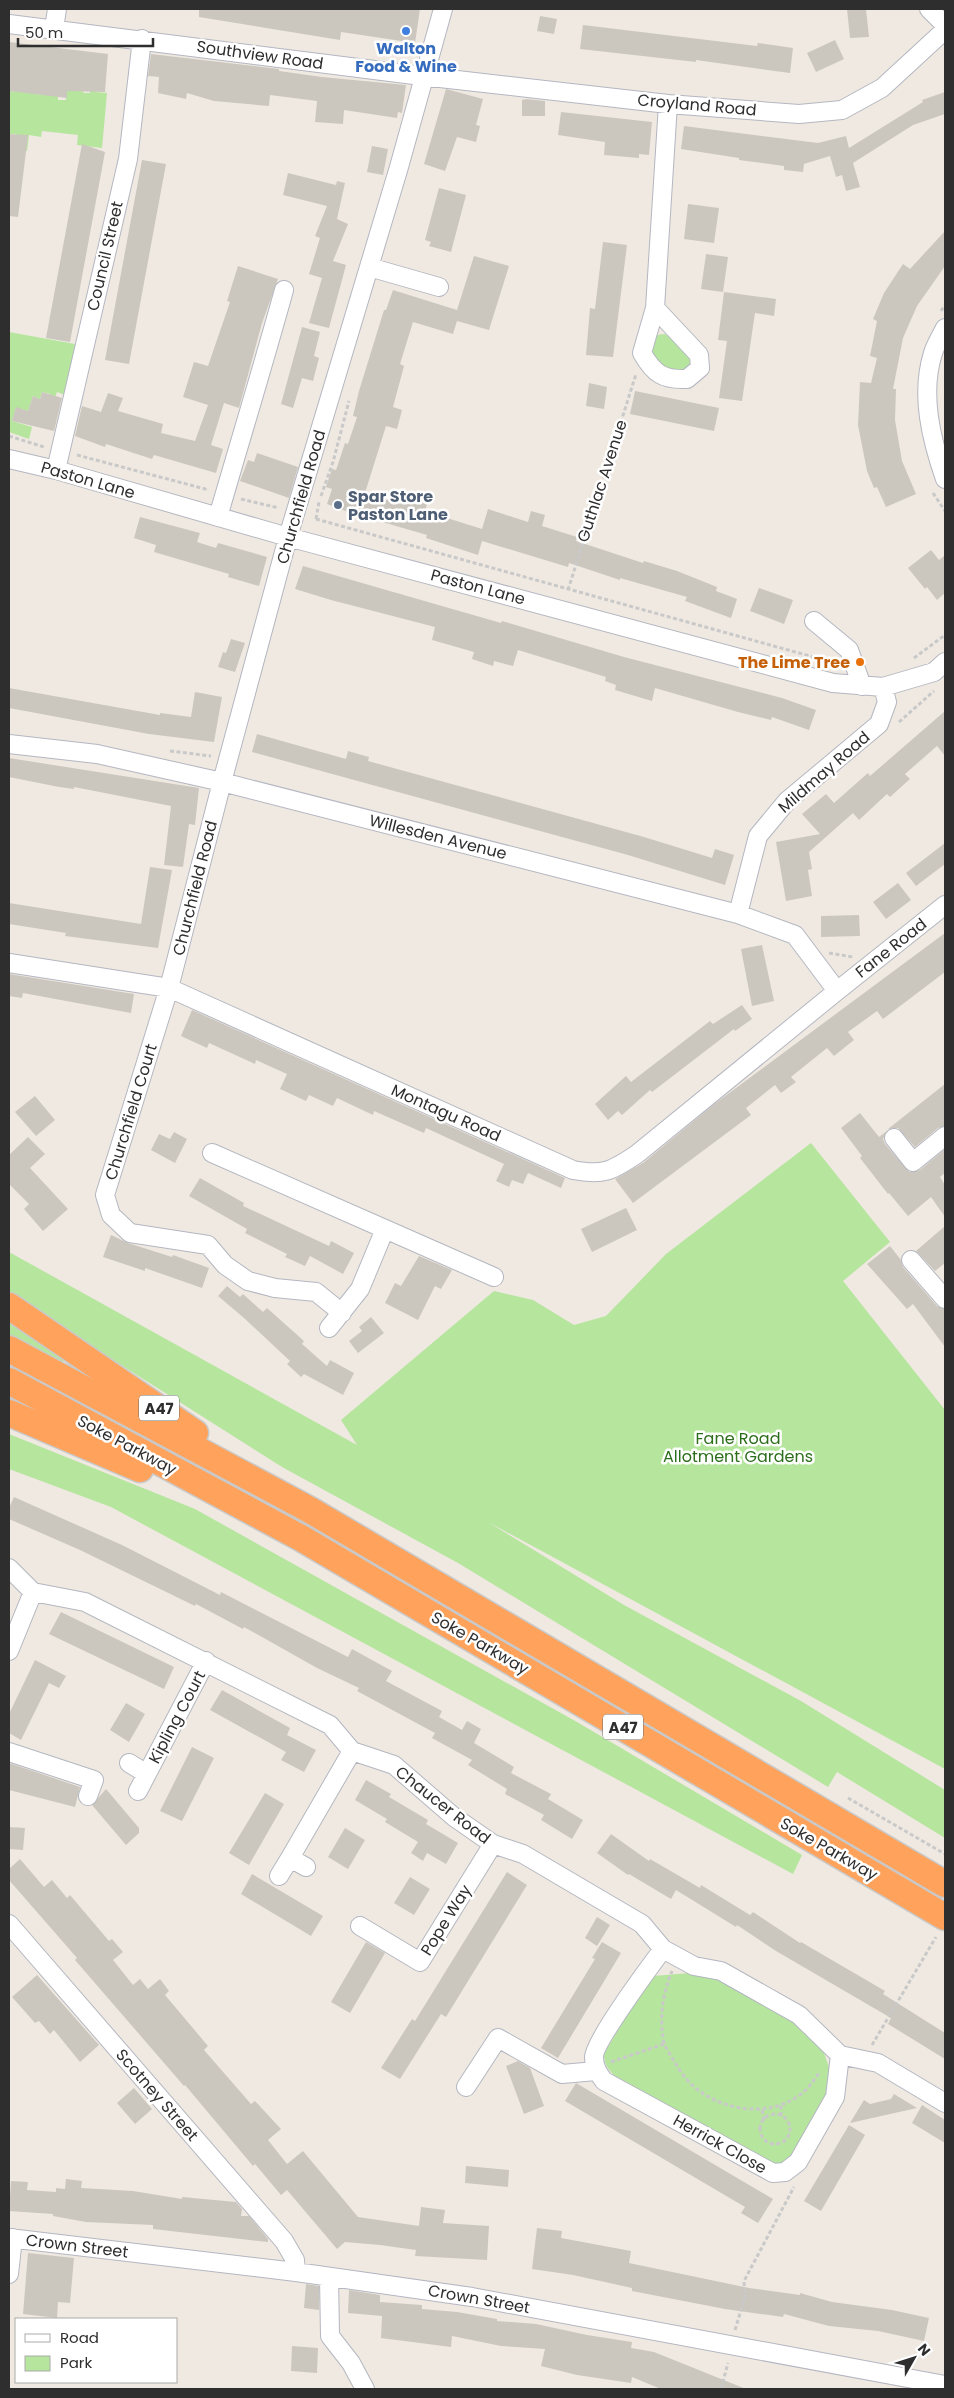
<svg xmlns="http://www.w3.org/2000/svg" width="954" height="2398" viewBox="0 0 954 2398" font-family="Poppins,sans-serif">
	<rect width="100%" height="100%" fill="#efe9e1"/>
	<path fill="#b6e59e" d="M38 68 35 94 45 95 47 72 58 86V100H66L68 74 84 93H90L91 78 96 92 107 93 102 148 77 145 78 135 42 131 41 137 29 135 27 151H23L16 134H9V91L32 93Z
		M9 332 75 344 65 395 57 392 54 400 49 398 50 394 42 392 40 399 33 396 28 411 16 408 12 421 32 427 29 439 9 432Z
		M665 334 694 359 693 367C671 375 660 373 651 350L657 335Z
		M811 1143 890 1242 843 1281 945 1410V1769L488 1522 624 1605 801 1701 945 1790V1838L837 1772 828 1787 458 1563 282 1467 9 1294V1252L357 1445 341 1420 494 1291 533 1300 574 1325 606 1316 666 1254Z
		M9 1323 64 1359 62 1366 9 1337Z
		M9 1434 195 1509 577 1722 802 1855 793 1874 111 1507 9 1469Z
		M690 1973 717 1977 801 2026 823 2050 831 2073 830 2090 793 2158 777 2167 754 2159 616 2077C608 2070 604 2064 604 2054L639 1994 653 1976Z"/>
	<path fill="#cbc7bf" d="M199 9H420L415 43 341 32 340 40 199 17Z
		M847 9H866L869 37 850 38Z
		M540 16 557 19 554 34 537 31Z
		M583 25 757 46 758 43 793 48 790 73 696 60V62L580 49Z
		M835 40 844 59 816 72 807 53Z
		M9 42 108 54 105 92 67 91V98L9 91Z
		M151 54 279 69V71L322 77 406 85 402 113 398 112 397 118 344 110 343 124 315 122 317 101 270 95 269 106 214 101 187 93 186 99 158 93 159 77 148 76Z
		M446 89 483 99 476 125 480 126 476 142 457 137 445 171 424 164Z
		M945 92V114L913 125 853 163 860 187 846 191 842 175 836 177 830 156 804 164 803 172 784 170V166L739 160V158L681 149 684 126 818 143 846 136 849 148 923 102 922 100Z
		M527 99 545 101V116H522V100Z
		M561 112 652 122 649 155 639 154V158L604 155 605 142 558 135Z
		M9 134 28 135 18 217 9 216Z
		M82 144 105 152 70 342 46 338Z
		M372 146 388 149 383 175 367 172Z
		M142 160 166 164 129 364 105 360Z
		M288 173 336 185 337 181 345 183 337 219 348 224 333 261 346 265 329 328 309 323 322 278 309 274 320 238 315 236 327 206 283 195Z
		M439 188 466 195 451 252 429 246 431 242 425 240Z
		M688 204 719 208 714 243 684 239Z
		M945 231V266L917 306 903 338 893 389H896L895 420 902 461 916 494 886 507 877 487 874 488 867 471 858 425 860 382 871 383 877 358 870 356 877 321 873 319 884 293 903 264 910 269Z
		M603 242 627 245 613 357 586 355 590 308 595 309Z
		M706 254 728 257 723 292 701 289Z
		M474 256 509 266 489 330 457 321 453 334 413 322 400 364 404 366 393 407 402 410 397 429 386 426 365 493 400 504 402 497 427 504 425 511 482 529 488 509 528 522 531 511 545 515 542 526 577 537 576 541 643 563 644 561 677 571 717 587 716 591 737 599 731 618 685 601 687 597 620 578V580L569 563 568 567 482 541 478 555 426 538 427 535 372 519V521L327 504 332 489 326 487 332 469 336 470 345 443 348 444 357 417 353 416 359 391 384 310H386L393 290 457 310Z
		M238 266 278 279 262 323 239 408 224 403 211 445 223 449 216 473 154 455 152 459 106 444 105 447 75 436 82 406 101 412 108 393 123 398 118 411 163 424 161 433 195 441 208 405 183 397 194 362 208 366 230 302 227 301Z
		M724 292 776 299 774 316 755 313 742 401 719 398 727 341 718 340Z
		M302 327 320 332 314 356 319 358 313 381 302 378 293 408 281 404Z
		M589 383 607 387 604 409 586 406Z
		M635 391 719 408 714 431 630 414Z
		M42 392 62 398 54 431 12 421 16 407 28 411 33 396 40 399Z
		M257 453 298 467 289 498 240 481 248 460 254 462Z
		M140 517 200 533 197 542 216 548 218 543 267 557 259 586 228 577 229 574 154 552 156 545 134 538Z
		M931 550 939 560 945 555V593L937 600 927 587 925 589 908 568Z
		M303 566 501 623 502 621 624 657 782 698 816 710 809 730 772 717 771 720 738 712 655 688 652 701 615 690 616 685 605 681 606 677 518 650 513 666 494 661 493 666 472 659 474 652 432 640 435 627 331 600 295 589Z
		M759 588 793 600 784 624 750 611Z
		M231 639 245 643 235 672 218 667 223 652 226 653Z
		M9 688 160 715V713L191 717 195 692 222 697 214 742 149 734 9 708Z
		M945 711V756L937 746 905 774 910 779 890 797 887 794 859 820 853 813 809 852 812 869 808 870 812 896 786 901 776 842 820 834 802 814 826 794 834 803 868 773 870 776Z
		M257 734 346 759 348 751 369 757 368 761 644 837 712 858 715 849 734 855 725 885 628 855 252 752Z
		M9 758 199 788 195 825 189 824 183 867 164 865 171 806 74 787V789L59 787 9 777Z
		M945 843V864L916 886 906 873Z
		M150 867 172 870 158 948 65 936 66 933 9 924V903L141 924Z
		M898 883 911 900 886 919 873 902Z
		M859 915 860 936 821 937V916Z
		M945 933V972L883 1019 877 1011 848 1032 854 1040 834 1056 827 1048 791 1077 796 1082 781 1093 775 1085 746 1108 751 1115 633 1203 615 1179 643 1163 713 1105Z
		M762 945 774 1001 752 1006 741 949Z
		M9 974 134 994 131 1013 23 993 22 998 9 996Z
		M742 1005 752 1019 735 1031 734 1029 652 1092 650 1090 622 1115 618 1111 608 1120 595 1104 626 1076 631 1082 710 1021 713 1024Z
		M192 1010 565 1178 561 1188 528 1173 523 1184 512 1180 509 1187 496 1181 504 1164 426 1128 424 1133 374 1111 373 1115 337 1098 333 1106 309 1095 306 1101 280 1089 287 1074 256 1060 255 1064 209 1043 207 1048 181 1036Z
		M945 1084V1126L938 1128 915 1147 898 1128 888 1129Z
		M35 1096 55 1120 36 1136 15 1112Z
		M860 1113 879 1137 887 1131 883 1139 885 1144 909 1172 920 1170 945 1149V1173L940 1177 945 1185V1217L931 1197 908 1216 889 1193 888 1194 860 1158 862 1156 841 1128Z
		M174 1132 187 1139 175 1163 151 1150 159 1134 170 1139Z
		M28 1137 45 1154 30 1168 68 1209 43 1231 24 1209 29 1204 9 1184V1155Z
		M200 1178 244 1203 243 1206 329 1246 331 1241 354 1253 343 1274 310 1256 305 1266 285 1257 287 1254 245 1233 247 1229 189 1196Z
		M626 1208 637 1230 592 1252 581 1229Z
		M945 1226V1263L935 1271 916 1251Z
		M111 1235 128 1243 172 1257 173 1255 209 1268 202 1288 145 1268V1271L103 1257Z
		M890 1246 901 1260 903 1267 937 1306 945 1309V1347L913 1304 907 1309 867 1264Z
		M419 1256 452 1270 441 1289 435 1286 418 1320 385 1303 395 1283 401 1286Z
		M227 1286 240 1297 243 1294 263 1312 267 1308 304 1341 302 1344 327 1366 330 1360 354 1373 343 1395 304 1374 301 1377 287 1364 290 1361 244 1318 218 1296Z
		M371 1317 384 1333 358 1353 349 1341 362 1331 359 1327Z
		M14 1497 122 1545 220 1595 221 1592 348 1657 352 1649 392 1671 386 1681 442 1711 439 1717 462 1730 467 1721 481 1729 474 1743 514 1767 511 1773 551 1794 548 1799 583 1820 572 1839 541 1820 544 1815 505 1794 507 1789 468 1765 472 1760 432 1738 435 1733 357 1691 359 1688 317 1668 244 1627 243 1629 196 1604 195 1606 80 1550 9 1519V1508Z
		M61 1612 174 1667 164 1689 49 1634Z
		M35 1660 66 1676 59 1688 49 1683 21 1740 9 1733V1714Z
		M222 1690 290 1728 287 1735 316 1750 304 1772 281 1760 286 1752 210 1710Z
		M126 1703 145 1714 129 1742 110 1730Z
		M192 1747 214 1758 182 1821 160 1811Z
		M9 1763 80 1787 75 1807 9 1790Z
		M366 1780 391 1794 389 1797 428 1820 426 1824 458 1843 446 1864 427 1853 423 1861 411 1853 418 1842 385 1822 387 1819 355 1800Z
		M106 1789 139 1828V1833L126 1845 92 1805Z
		M265 1793 284 1804 249 1865 229 1853Z
		M9 1827 25 1828 23 1850 9 1849Z
		M345 1828 365 1840 348 1869 328 1857Z
		M611 1834 649 1861 650 1859 700 1888 701 1885 750 1915 753 1912 800 1943 801 1942 885 1991 883 1994 945 2033V2059L888 2024 891 2018 776 1951 737 1925 736 1927 676 1890 671 1899 629 1874 628 1875 597 1853Z
		M20 1859 44 1887 52 1880 67 1898 70 1895 109 1941 112 1939 123 1952 113 1960 133 1985 140 1979 148 1989 160 1979 169 1991 165 1995 208 2046 204 2050 251 2104 255 2101 281 2129 268 2140 287 2164 303 2151 358 2217 419 2226 421 2207 445 2210 443 2223 489 2226 487 2260 415 2256 416 2250 380 2245 345 2242 337 2249 287 2190 281 2195 255 2164 253 2166 185 2085 184 2086 75 1960 77 1958 9 1880V1869Z
		M507 1872 527 1885 446 2017 441 2014 400 2079 381 2068 412 2019 415 2021Z
		M252 1874 323 1916 311 1936 241 1894Z
		M410 1877 430 1889 414 1915 394 1903Z
		M597 1917 610 1925 597 1946 585 1938Z
		M366 1942 385 1953 350 2013 331 2002Z
		M602 1942 621 1953 558 2058 541 2048 595 1959 592 1958Z
		M37 1975 99 2045 80 2062 54 2030 50 2034 39 2021 35 2023 12 1997Z
		M518 2061 530 2068 544 2106 524 2114 506 2066Z
		M576 2083 773 2199 758 2223 741 2213 745 2207 565 2101Z
		M134 2088 152 2109 135 2124 117 2103Z
		M894 2094 917 2108 850 2123 864 2100 870 2104 891 2099Z
		M922 2105 945 2120V2143L912 2123Z
		M849 2125 865 2135 821 2211 804 2201Z
		M466 2166 509 2170 508 2187 465 2183Z
		M66 2179 82 2181 81 2188 133 2191 182 2199V2197L236 2202 242 2209 241 2216H249L268 2239V2242L153 2229V2225L86 2222 53 2216V2214L9 2211 11 2181 28 2182 27 2190 56 2192V2188L65 2189Z
		M537 2228 562 2231 561 2238 631 2251 629 2263 749 2288 800 2295V2293L832 2302 892 2310 929 2318 924 2341 878 2331 829 2326 784 2314 783 2317 725 2309 632 2291V2288L573 2275 532 2269Z
		M28 2253 74 2258 70 2303 58 2302 57 2318 23 2314Z
		M306 2284 319 2286V2310L304 2308Z
		M349 2290 380 2295V2302L422 2305V2309L457 2312 497 2319V2321L536 2324 587 2335 632 2342 631 2348 654 2352 746 2389H661L632 2377 631 2383 577 2375 541 2366 545 2349 501 2346 452 2336 451 2347 381 2338 382 2316 348 2313Z
		M292 2346 318 2348 317 2373 291 2371Z"/>
	<g fill="none" stroke-linecap="round" stroke-linejoin="round">
		<g stroke="#b4b7c1" stroke-width="20">
			<path id="minor" d="M929 9 945 25
				M9 24 422 76 668 104 799 114 842 110 882 88 945 30
				M54 29 57 9
				M369 267 439 287
				M655 308 642 353C654 374 663 380 687 379L700 368 699 355 655 308 668 104
				M945 328C941 336 936 344 933 353 920 394 931 439 945 479
				M9 459 56 470 288 537 833 683 883 687 934 672 945 662
				M56 470 128 159 142 39
				M218 517C240 441 263 366 284 290
				M814 621 849 650 862 686
				M9 744 97 754 222 782 738 914 795 935 837 991
				M738 914 758 836 787 801 879 724 887 702 883 687
				M9 963 169 988 573 1170C603 1176 612 1171 637 1154L837 991 945 905
				M894 1138 913 1162 945 1136
				M212 1153 385 1229 360 1289 329 1328
				M385 1229 494 1277
				M911 1260 945 1299
				M342 1313 316 1292 275 1288 248 1281 225 1265 208 1245 130 1233 111 1215 105 1195 169 988 222 782 288 537 399 167 443 9
				M9 1568 33 1592 85 1602 330 1725 352 1751 394 1765 454 1817 493 1844 523 1854 642 1924 663 1949 694 1966 721 1971 799 2015 840 2055 878 2063 945 2103
				M9 1651 33 1592
				M9 1752 94 1780 88 1796
				M129 1763 147 1774
				M138 1791 206 1661
				M306 1867 290 1858 352 1751
				M279 1876 290 1858
				M9 1924 284 2241 295 2260 296 2272
				M360 1926 420 1962 493 1844
				M663 1949C651 1965 594 2042 594 2057 594 2067 598 2073 604 2081L773 2173 785 2172 798 2162 835 2097 840 2055
				M466 2087 498 2038 562 2074 596 2071
				M9 2238 296 2272 472 2297 945 2385
				M9 2274 13 2238
				M329 2277 330 2336 351 2363 365 2389"/>
		</g>
		<g stroke="#c9c9c9" stroke-width="29">
			<path id="highway" d="M9 1306 195 1433
				M9 1349 310 1510 945 1884
				M9 1381 301 1538 945 1917
				M9 1413 140 1469"/>
		</g>
		<path stroke="#c9c9c9" stroke-width="3" stroke-dasharray="4 2.5" stroke-linecap="butt" d="M941 311 945 305
			M9 436 44 447
			M77 455 209 490
			M933 493 945 511
			M321 496 333 462 349 401
			M241 499 279 508
			M316 519 319 502
			M316 519 835 663
			M568 590 636 374
			M914 658 945 635
			M899 722 934 691
			M170 751 211 756
			M829 953 853 957
			M848 1798 945 1854
			M664 2044C659 2017 662 1997 672 1971
			M872 2045 936 1937
			M611 2062 664 2044C672 2058 680 2073 692 2085 720 2110 765 2118 797 2097 807 2091 813 2081 820 2072
			M762 2110 764 2120
			M760 2129a15 15 0 1 1 30 0a15 15 0 1 1-30 0Z
			M781 2116V2106
			M735 2330 745 2297 744 2281 794 2187
			M721 2389 728 2363"/>
		<use href="#minor" stroke="#fff" stroke-width="18"/>
		<use href="#highway" stroke="#ffa35c" stroke-width="26"/>
	</g>
	<circle fill="#3f7fe0" stroke="#fff" stroke-width="2" cx="406" cy="31" r="5"/>
	<circle fill="#5c6f8a" stroke="#fff" stroke-width="2" cx="338" cy="505" r="5"/>
	<circle fill="#e8710a" stroke="#fff" stroke-width="2" cx="860" cy="662" r="5"/>
	<g text-anchor="middle" dominant-baseline="central" stroke-width="5" stroke-linejoin="round" paint-order="stroke">
		<g fill="#fff" stroke="#6d6d6d" stroke-width="1">
			<rect x="139" y="1395.5" width="40" height="25" rx="4"/>
			<rect x="603" y="1714.5" width="40" height="25" rx="4"/>
		</g>
		<g font-size="15" font-weight="bold" fill="#2e2e2e">
			<text x="159" y="1408">A47</text>
			<text x="623" y="1727">A47</text>
		</g>
		<g font-size="16" font-weight="bold" fill="#366cbe" stroke="#fff">
			<text x="406" y="48">Walton<tspan x="406" dy="18">Food &amp; Wine</tspan></text>
		</g>
		<g font-size="16" fill="#2e2e2e" stroke="#fff">
			<text transform="translate(260 55) rotate(8)">Southview Road</text>
			<text transform="translate(697 105) rotate(5)">Croyland Road</text>
			<text transform="translate(105 256) rotate(-77)">Council Street</text>
			<text transform="translate(88 480) rotate(16)">Paston Lane</text>
			<text transform="translate(602 481) rotate(-72)">Guthlac Avenue</text>
			<text transform="translate(301 497) rotate(-74)">Churchfield Road</text>
			<text transform="translate(478 587) rotate(15)">Paston Lane</text>
			<text transform="translate(824 772) rotate(-41)">Mildmay Road</text>
			<text transform="translate(438 837) rotate(14)">Willesden Avenue</text>
			<text transform="translate(195 888) rotate(-76)">Churchfield Road</text>
			<text transform="translate(891 948) rotate(-38)">Fane Road</text>
			<text transform="translate(131 1112) rotate(-73)">Churchfield Court</text>
			<text transform="translate(446 1113) rotate(24)">Montagu Road</text>
			<text transform="translate(127 1445) rotate(28)">Soke Parkway</text>
			<text transform="translate(480 1643) rotate(30)">Soke Parkway</text>
			<text transform="translate(177 1717) rotate(-62)">Kipling Court</text>
			<text transform="translate(443 1805) rotate(38)">Chaucer Road</text>
			<text transform="translate(829 1849) rotate(30)">Soke Parkway</text>
			<text transform="translate(446 1920) rotate(-58)">Pope Way</text>
			<text transform="translate(157 2095) rotate(49)">Scotney Street</text>
			<text transform="translate(720 2144) rotate(29)">Herrick Close</text>
			<text transform="translate(77 2246) rotate(7)">Crown Street</text>
			<text transform="translate(479 2299) rotate(10)">Crown Street</text>
		</g>
		<g font-size="16" font-weight="bold" fill="#4e5e75" stroke="#fff" text-anchor="start">
			<text x="348" y="496">Spar Store<tspan x="348" dy="18">Paston Lane</tspan></text>
		</g>
		<g font-size="16" font-weight="bold" fill="#c56008" stroke="#fff" text-anchor="end">
			<text x="850" y="662">The Lime Tree</text>
		</g>
		<g font-size="16" fill="#2c6e1b" stroke="#fff">
			<text x="738" y="1438">Fane Road<tspan x="738" dy="18">Allotment Gardens</tspan></text>
		</g>
	</g>
	<rect width="954" height="2398" fill="none" stroke="#2e2e2e" stroke-width="20"/>
	<rect x="15" y="2318" width="162" height="65" fill="#ffffff" stroke="#ababab"/>
	<rect x="25" y="2334" width="25" height="8" fill="#ffffff" stroke="#ababab"/>
	<text x="60" y="2343" font-size="15" fill="#2e2e2e">Road</text>
	<rect x="25" y="2356" width="25" height="15" fill="#b6e59e" stroke="#ababab"/>
	<text x="60" y="2368" font-size="15" fill="#2e2e2e">Park</text>
	<g transform="translate(914 2358) rotate(51)" stroke="#ffffff" stroke-width="4" paint-order="stroke">
	<path d="M0-4L9 19L0 12L-9 19Z" fill="#2e2e2e"/>
	<text y="-8" font-size="14" font-weight="bold" text-anchor="middle" fill="#2e2e2e">N</text>
	</g>
	<path d="M18 38v8h135v-8" fill="none" stroke="#2e2e2e" stroke-width="2.5"/>
	<text x="25" y="38" font-size="15" fill="#2e2e2e" stroke="#ffffff" stroke-width="4" paint-order="stroke">50 m</text>
</svg>
